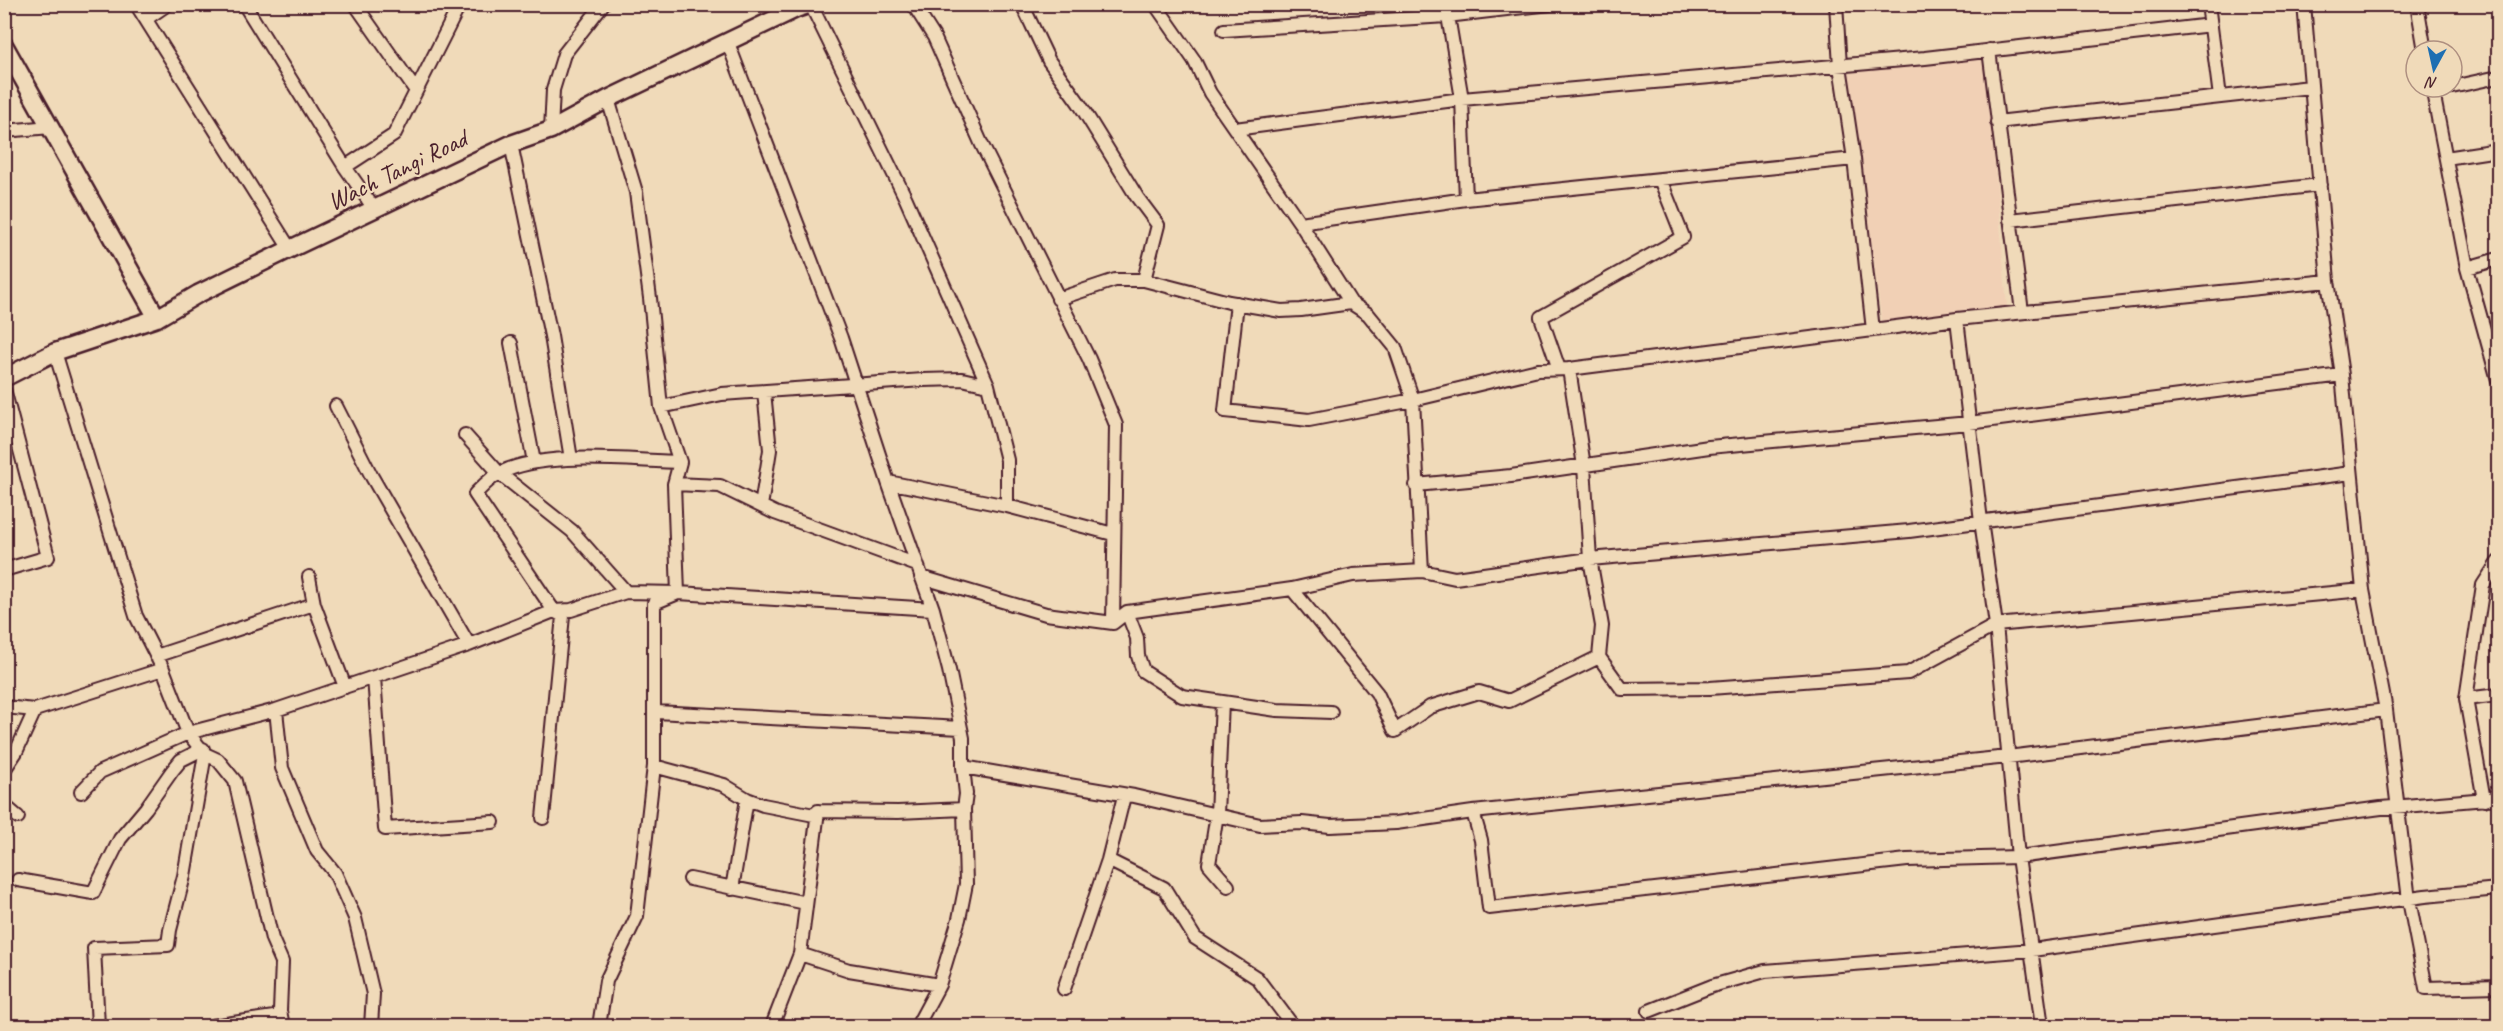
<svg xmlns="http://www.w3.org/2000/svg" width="2503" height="1031" viewBox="0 0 2503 1031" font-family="Caveat,sans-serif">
	<rect width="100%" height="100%" fill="#f0dab9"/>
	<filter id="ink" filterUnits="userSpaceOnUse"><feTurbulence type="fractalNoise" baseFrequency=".0167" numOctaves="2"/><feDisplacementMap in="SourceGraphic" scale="12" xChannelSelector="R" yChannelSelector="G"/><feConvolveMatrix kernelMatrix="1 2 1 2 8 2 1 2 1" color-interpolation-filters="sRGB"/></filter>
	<g filter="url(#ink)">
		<path fill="#f1d0b5" d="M1986 56 2007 307 1882 322 1849 73Z"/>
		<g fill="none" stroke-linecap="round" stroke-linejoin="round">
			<g stroke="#4a1f2b" stroke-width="16">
				<path id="street" d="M136 4 290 249
					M244 4 345 167 375 210
					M355 4 416 91
					M913 4 934 37 982 145 1089 359 1116 425 1113 623
					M1022 4 1049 61 1079 103 1137 197 1158 225 1144 280
					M1155 4 1194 60 1210 93 1300 223 1351 303 1368 314 1395 347 1413 400 1422 571
					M1446 4 1462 99 1466 199
					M1836 4 1840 66 1854 159 1873 330 1957 319 2328 281
					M2208 4 2220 97
					M2304 4 2328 281 2342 375 2363 590 2386 710 2409 900 2426 988 2498 986
					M2417 4 2425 51
					M811 5 906 199 988 385 1007 460V506
					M146 19 168 4
					M1224 30 1447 16 1550 4
					M728 43 841 338 888 482 933 609 949 670 963 738V767L966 794 964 809 966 884 959 919 939 985 917 1026
					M1989 50 2022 312
					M2432 87 2467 268 2498 380
					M2452 87 2498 77
					M1997 122 2310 87
					M1235 129 1462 99 1925 58 2211 25
					M551 130 553 90 564 54 603 4
					M4 131 51 127
					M511 144 551 336 571 459
					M2446 158 2498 150
					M345 167 394 135 460 4
					M2010 220 2320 185
					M1300 223 1466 199 1854 159
					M2467 268 2498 259
					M1058 299 1115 280H1144L1229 302 1281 311 1301 310 1351 303
					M1237 303 1225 411 1309 420 1413 400 1538 370 1569 369 1873 330
					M1957 319 1981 521 1996 625 2018 857 2042 1026
					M511 343 534 462
					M55 352 136 616 163 669 188 733 205 754 218 760 235 781 272 939 282 962 280 1011 283 1026
					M1559 369 1541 317 1683 237 1660 179
					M1569 369 1584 466 1590 559 1602 626 1599 657 1622 689 1710 688 1908 673 1996 625 2363 590
					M4 389 48 557 4 570
					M336 406 372 477 469 645
					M661 407 722 394 923 380 962 379 988 385
					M465 435 499 473 572 531 626 592
					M888 482 1007 506 1113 534
					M674 484 720 486 775 513 917 565
					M1416 485 1511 476 1709 447 1969 423 2342 375
					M761 506 770 450 764 392
					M309 577 314 604 345 687
					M921 577 1046 614 1113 623 1127 612 1292 589 1353 575 1422 571 1455 578 1590 559 1909 531 2351 473
					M1292 589 1377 693 1395 731 1430 707 1479 692 1509 701 1599 657
					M1127 612 1137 638 1138 656 1143 671 1182 696 1277 710 1331 712
					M156 656 314 604
					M374 677 385 829 493 822
					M2466 699 2498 695
					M1222 702 1217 814 1209 864 1228 886
					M4 707 35 710 163 669
					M276 710 282 768 317 851 335 873 355 918 373 994 371 1026
					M656 712 961 728
					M654 766 724 785 747 799 763 805 814 815 818 811 898 812 964 809
					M963 767 1134 796 1260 825 1302 823 1330 826 1396 823 1473 812 2008 757 2386 710
					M4 770 16 752 35 710
					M81 792 100 772 188 733 276 710 469 645 554 611 571 610 626 592 678 593 933 609
					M2484 800 2466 699 2483 585 2498 562
					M4 805 18 817
					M1473 812 1481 840 1489 908 1907 860 2018 857 2381 808 2498 798
					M543 818 563 616 554 611 475 494C482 487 491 477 500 473 545 450 629 461 680 462
					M1108 860 1164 888 1195 938 1257 978 1293 1026
					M690 879 806 903
					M18 880 93 893 120 839 146 808 172 771 181 760 203 749
					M732 889 747 799
					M800 954 849 970 939 985
					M1064 989 1108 860 1124 796
					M1649 1011 1712 986 1765 971 2032 950 2425 896 2498 889
					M98 1026 94 948 168 945 170 930 184 876 205 754
					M212 1026 281 1016
					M599 1026 606 981 637 916 654 766V603L678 593 674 484 680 462 661 407 650 298 636 192 608 99
					M772 1026 800 954 818 811"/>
			</g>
			<g stroke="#4a1f2b" stroke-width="21">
				<path id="secondary" d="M4 45 157 318
					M4 378 55 352 157 318 198 294 290 249 511 144 551 130 608 99 796 9 811 4"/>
			</g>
			<use href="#street" stroke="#f0dab9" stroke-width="12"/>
			<use href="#secondary" stroke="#f0dab9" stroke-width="16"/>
		</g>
	</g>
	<g text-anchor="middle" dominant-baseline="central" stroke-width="4.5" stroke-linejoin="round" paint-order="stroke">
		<g font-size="26" fill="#4a1f2b" stroke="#f0dab9">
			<text transform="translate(397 170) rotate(-26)">Wach Tangi Road</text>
		</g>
	</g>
	<rect width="2503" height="1031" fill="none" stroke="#f0dab9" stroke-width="24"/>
	<rect x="12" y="12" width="2479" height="1007" fill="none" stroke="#4a1f2b" stroke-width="2" filter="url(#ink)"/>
	<g transform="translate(2434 69) rotate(188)"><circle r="28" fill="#f0dab9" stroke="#ae8f80" stroke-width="1.5"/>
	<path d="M0-4.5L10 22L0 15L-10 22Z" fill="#1f6fb2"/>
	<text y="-9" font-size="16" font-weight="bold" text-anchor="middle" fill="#4a1f2b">N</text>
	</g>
</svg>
